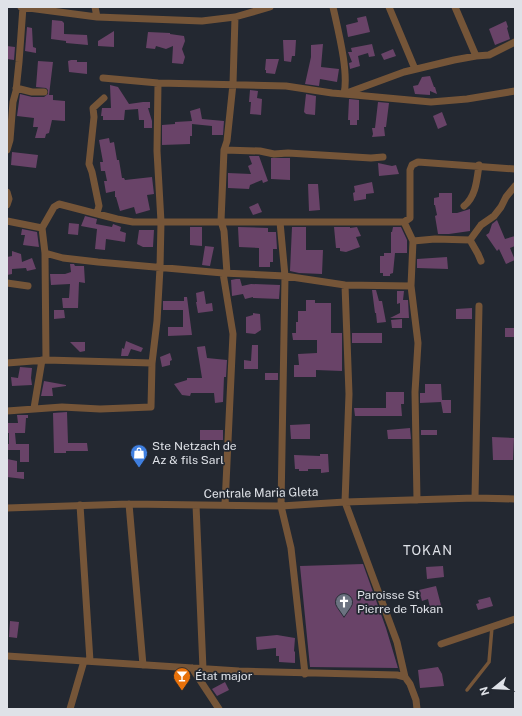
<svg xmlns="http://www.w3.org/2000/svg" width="522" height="716" viewBox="0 0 522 716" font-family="'Public Sans',sans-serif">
	<rect width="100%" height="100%" fill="#232831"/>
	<path fill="#694368" d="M366 16 370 32 348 37 346 25 358 22 357 18Z
		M52 20 62 21 64 23V34L87 35 88 45 66 43V41L51 39Z
		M506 21 508 27 507 28 510 39 495 45 489 29Z
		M27 27 32 28 33 47 36 48V53L25 51Z
		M114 31V47L98 46V41Z
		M148 32 170 33V34L184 36 185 41 182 49 185 57 183 64 172 63 173 46 166 49 156 46 155 49 146 48Z
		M283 40H296L295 56H292L291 62 284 61Z
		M323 44 321 67 339 69 337 82 320 79 319 86 305 84 311 57V45Z
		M372 44 375 56 369 57 368 53 358 56 360 66 350 69 349 63 352 62 348 52H352L351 48Z
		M7 46 15 47 14 60 7 59Z
		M393 49 396 56 384 60 381 54Z
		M266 59H279L275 74 266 73V70H265Z
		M71 60H77V62H87V74L69 72 68 61Z
		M38 61 53 62 49 95H53V100L65 101V121L52 120 49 133 46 134 45 138H35L38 127H33L34 118 17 116 20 94 32 97H44L48 94V90L46 88 36 87Z
		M430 76 434 87H435L437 94 430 91V95L415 94 413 86 418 85 422 77Z
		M110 85 118 87 129 104 143 102H150V108H148L152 121V128H144V120H139L138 109 125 110 124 120H103V116H101L102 108H111Z
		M250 90 258 91 257 98 262 99 261 115 250 114 251 102H249Z
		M306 94 316 96 315 115 306 114 304 112Z
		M349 99 359 100V120H357V125H350V120H348Z
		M378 102 389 103 386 127H384L385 136 372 137 373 134 372 128H375Z
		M200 108 202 119 224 121 223 135H212V126L192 124V122V136H190V144L162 145V125L175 124V122L192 121 190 111Z
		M442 112 447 125 438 129 433 116Z
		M109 138 110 143 114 142 117 160H119L122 178H124L125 180 152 177 154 194 147 195 150 210 136 214 134 207 120 211 116 197H115V191L106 193 104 181H107L105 171H101L100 162H103L99 140Z
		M12 152 38 155 36 168 11 165Z
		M249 156H259L268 181 263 183 262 180 250 185 249 189 228 188V173L251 174 248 166 252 164Z
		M271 158H290V180L271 179Z
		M378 163 392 166 396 165 399 174 379 176Z
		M372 182 374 193 366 194V199L354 201 353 193 355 192 354 186Z
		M308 184H318L320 210 309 211Z
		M439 193H452V213H457L470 209V231L449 234H438L435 216 437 215 435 205H434V198L439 197Z
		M258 203 262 212 253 215 249 207Z
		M85 216 97 219 96 224 112 227 113 224 121 227 120 231 126 233 125 242 106 239 105 250 95 249 97 229 81 226Z
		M497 220 505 239 515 236V246L510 248 515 260 506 264 499 249 497 251 486 235 489 233 492 224Z
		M69 223 79 224 78 235 68 234Z
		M190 227H202V246L190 245Z
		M238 227 268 228V232H276L277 249H273V262H270V267H259V248L239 247Z
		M292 227H306V250H323L322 274 299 273 290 271Z
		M334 227H350V228L357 227 361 236 356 237 360 247 346 252 340 251V248H336Z
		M393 227H401L407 240V253H391V232H392Z
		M22 229 37 232 39 247 23 245 25 235H21Z
		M139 230H154L153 247H143L137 244Z
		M205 246 214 247 210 266 202 265Z
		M12 251 21 254 22 262 32 258 36 269 27 271 26 268 12 269V274L7 275V257L12 256Z
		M384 253H395L393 273 390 274V276H383V273H380V256H384Z
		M447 257 448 269 417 268V259Z
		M70 264H74L75 266H84L85 283 79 282 78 308H63L62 298H69L70 284 51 285 50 274H65L71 272Z
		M236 279H240L242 286 251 284 280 285 279 299 253 298V297L245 299 243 294 232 296 231 280Z
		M372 290H376L379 301H382L386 322 377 323 376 313H375Z
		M204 291 206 304 212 303 213 311 198 313 196 302H197L196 293Z
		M397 291H404L403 300H408L409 318H390L400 313V303L397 304Z
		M184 297H187L192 335 168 336V327H183V310H163V301H184Z
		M306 300H315V303H331V333H342V371L316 370V377H294V365H299L298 354 317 353V340H293L292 333H296V322H298V311H306Z
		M472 308V319H456V309Z
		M54 310H64L65 318 54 319Z
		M253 313 260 314 261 330 255 334 246 333V317L253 315Z
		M402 319V328H392L391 320Z
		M505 328H515V337H505Z
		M352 333H382V343H352Z
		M126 341 143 348 141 352 131 349 128 356H121L122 348 124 349Z
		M70 342H85V351L80 352Z
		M252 345H258V369H244V360L251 361Z
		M205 346 207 358 227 360 226 377H224L223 402 215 403 214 393H191L190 396 182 395 174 384 187 380V378H202L197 347Z
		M170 353 172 360 170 361V365L162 367 160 357Z
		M20 367 32 368 31 378 32 385 12 386 11 377 18 378Z
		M265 373H278V380H265Z
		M44 381 66 385V386L52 388 53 396H41Z
		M425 384H441L442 400H451V413H443L441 402 420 403V393H425Z
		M386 392H404V404H401L402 416H355L354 408H386Z
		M67 412 68 443H87L88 451H66V453H54L53 413Z
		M17 415H28V418H26L25 433H15L16 444H29V462H20V450H7V444H9V433H7V423H18Z
		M310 424V439H291L290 425Z
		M410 428 411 439H388L387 430Z
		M200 430H223V440H200Z
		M421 430H437V435H421Z
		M492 437 514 438 513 460H493Z
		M320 454H328L329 472 321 473V469H308V471H299V469H295L294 455 320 456Z
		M7 459 17 461V472H24V479L7 477Z
		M363 564 386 628 398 668 310 667 300 566Z
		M443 566 444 577 427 579 426 567Z
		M436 586 442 609 431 612 428 599 422 601 419 590Z
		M490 597 493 606 478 610 476 604 479 603 478 600Z
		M10 621 19 622 17 638 9 637Z
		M277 635 295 638 294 651 295 652V663L279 662V656H276V648L257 650 256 637Z
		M438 667 442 674 444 686 420 688 418 670Z
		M225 682 229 690 217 696 212 689Z"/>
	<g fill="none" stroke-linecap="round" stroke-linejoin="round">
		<path stroke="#755538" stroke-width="3.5" d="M467 690 489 662 492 627"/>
		<path stroke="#755538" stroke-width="7" d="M21 7 97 17 202 21 235 17 270 7
			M95 7 97 17
			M333 7C338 30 349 72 344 94L431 102 467 99 515 91
			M389 7 415 69
			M455 7 476 56
			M103 78 158 83 286 86 332 93 344 94 404 72 454 60 476 56 489 55 515 42
			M16 88 32 92H44
			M7 150 10 140 13 102 16 91 19 62 23 7
			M224 150 260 151 274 154 288 153 371 158 383 157
			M7 192 9 199 7 205
			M464 206C476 197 477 179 479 165
			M97 213 99 206 92 172 89 164 94 117 93 108 104 98
			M7 221 42 228
			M280 222 285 276 281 506 291 548 305 674
			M404 222 413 241 411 286 418 343 415 392 417 500
			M470 240 481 225 494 216 501 207 506 197 515 186
			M470 240 478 254 481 261
			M413 241 435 239 470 240
			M45 253 63 258 98 262 223 273 285 276 345 285 411 286
			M223 273 233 334 225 505
			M227 273 224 231 221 221 224 150 227 141 233 84 235 17
			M7 283 28 286
			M345 285 349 394 345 502 397 642 405 677 410 684 416 700 417 709
			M46 360 45 253 42 228 54 207 59 204 117 219 133 222H404L410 218V170L412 165 418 162 515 169
			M7 363 46 360 152 363
			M34 408 42 360
			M7 411 62 407 100 409 151 407 152 363 157 321 160 268 161 222 157 151 158 83
			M475 498 479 306
			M129 504 143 665
			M80 505 90 661
			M196 505 203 669
			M7 508 129 504 281 506 345 502 475 498 515 499
			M441 644 515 619
			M7 656 239 671 397 675 405 677
			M192 668 219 709
			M70 709 84 661"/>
	</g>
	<defs>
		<g id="shop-pin" transform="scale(0.9)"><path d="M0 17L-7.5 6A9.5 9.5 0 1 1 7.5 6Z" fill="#3f7fe0" stroke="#232831"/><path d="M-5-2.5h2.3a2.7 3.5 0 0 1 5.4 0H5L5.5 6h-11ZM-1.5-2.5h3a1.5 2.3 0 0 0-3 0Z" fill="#fff"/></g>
		<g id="church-pin" transform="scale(0.9)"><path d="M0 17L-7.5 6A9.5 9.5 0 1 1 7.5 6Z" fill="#6b7280" stroke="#232831"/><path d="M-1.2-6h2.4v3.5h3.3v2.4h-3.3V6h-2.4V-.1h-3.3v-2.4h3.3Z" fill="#fff"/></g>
		<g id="bar-pin" transform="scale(0.9)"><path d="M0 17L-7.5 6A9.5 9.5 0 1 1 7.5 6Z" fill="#e8710a" stroke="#232831"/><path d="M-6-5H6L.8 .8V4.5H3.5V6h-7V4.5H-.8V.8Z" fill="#fff"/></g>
	</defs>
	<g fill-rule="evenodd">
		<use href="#shop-pin" x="139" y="453"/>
		<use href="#church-pin" x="344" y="602"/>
		<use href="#bar-pin" x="182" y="676"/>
	</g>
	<g text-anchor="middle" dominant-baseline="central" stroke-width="3.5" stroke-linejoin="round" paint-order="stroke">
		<g font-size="12" fill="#dfe2e8" stroke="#232831" text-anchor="start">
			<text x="152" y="446">Ste Netzach de<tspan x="152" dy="14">Az &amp; fils Sarl</tspan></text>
			<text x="357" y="595">Paroisse St<tspan x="357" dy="14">Pierre de Tokan</tspan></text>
			<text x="195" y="676">État major</text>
		</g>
		<g font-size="12" fill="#dfe2e8" stroke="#232831">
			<text transform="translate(261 493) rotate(-1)">Centrale Maria Gleta</text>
		</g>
		<g font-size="13" letter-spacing="1" fill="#dfe2e8" stroke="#232831">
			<text x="428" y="550">TOKAN</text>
		</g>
	</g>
	<rect width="522" height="716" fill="none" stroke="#dfe2e8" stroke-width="16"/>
	<g transform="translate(494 688) rotate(252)" stroke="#232831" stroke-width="3" paint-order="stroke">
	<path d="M0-3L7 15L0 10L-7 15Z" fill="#dfe2e8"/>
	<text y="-6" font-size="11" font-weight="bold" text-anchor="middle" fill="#dfe2e8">N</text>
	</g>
</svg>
